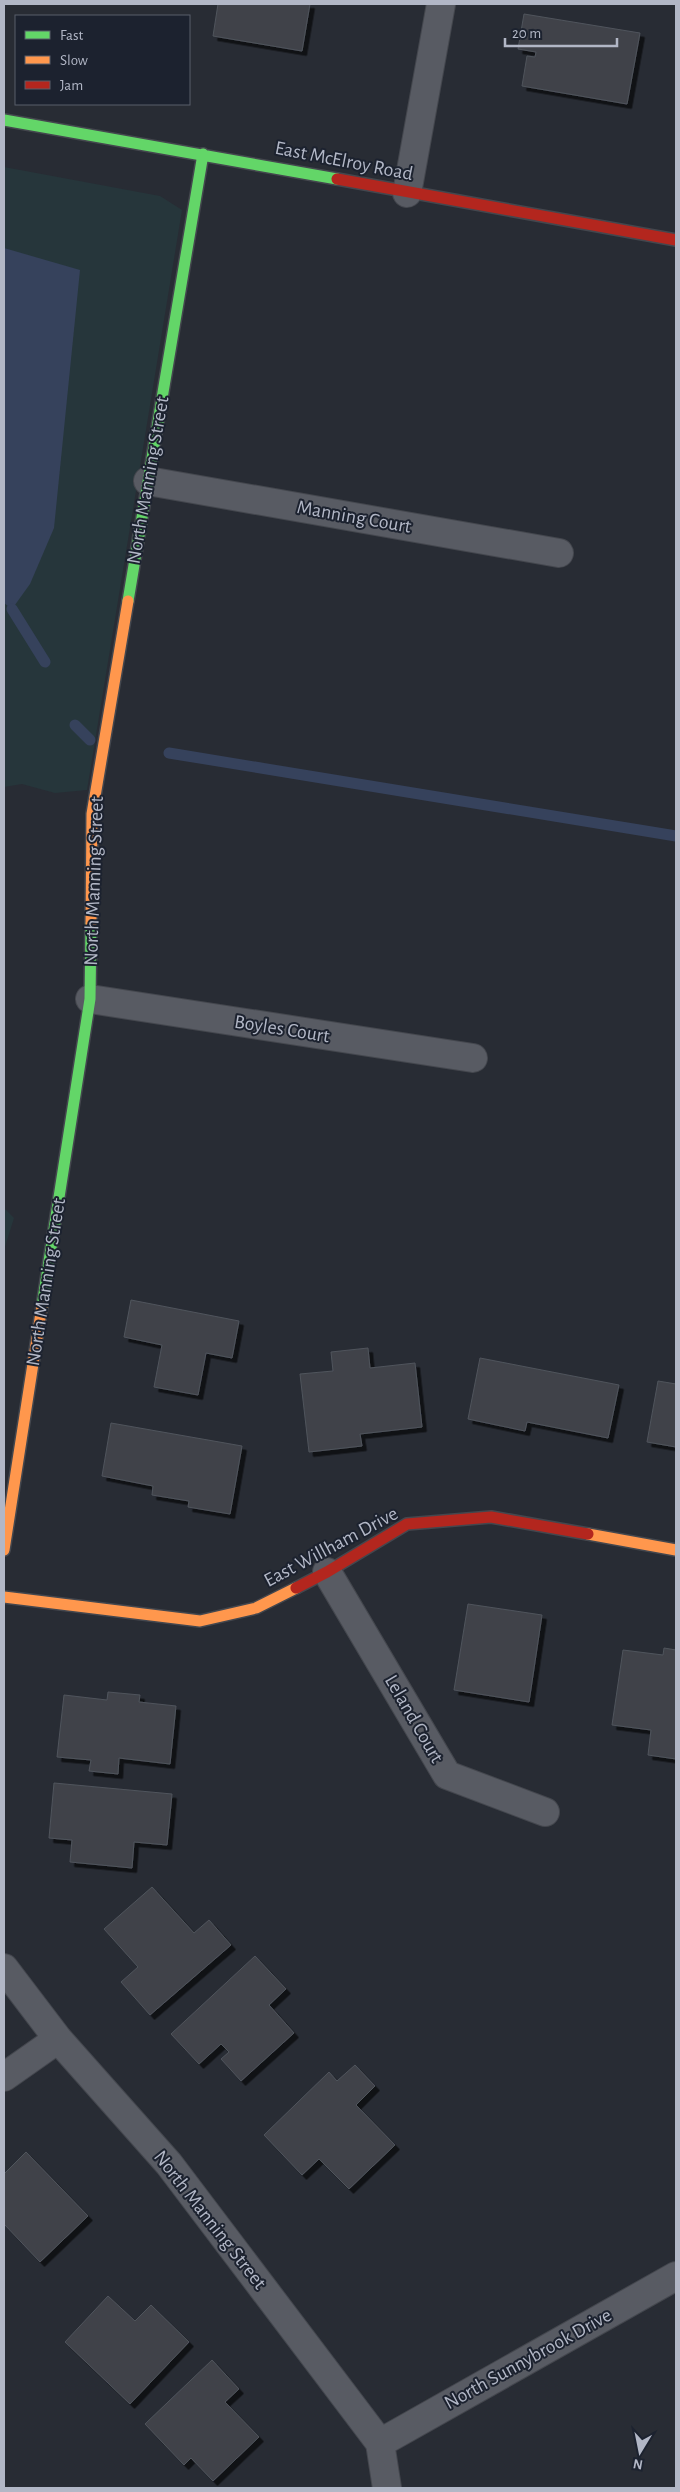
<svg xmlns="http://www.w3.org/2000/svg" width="680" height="2492" viewBox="0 0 680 2492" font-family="'Alegreya Sans',sans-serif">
	<defs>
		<filter id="shadow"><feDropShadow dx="4.5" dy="4.5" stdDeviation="0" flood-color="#0009"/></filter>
	</defs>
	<rect width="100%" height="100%" fill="#282c34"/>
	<path fill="#26363b" d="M4 167 160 196 182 210 87 790 55 793 22 784 4 787Z
		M4 1208 14 1218 4 1250Z"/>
	<path fill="#36425c" d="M4 248 80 270 54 528 30 584 12 609 4 603Z"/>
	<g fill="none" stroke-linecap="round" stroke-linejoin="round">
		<path stroke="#36425c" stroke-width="11" d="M12 609 45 662
			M75 725 90 740
			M169 753 676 836"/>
	</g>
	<path fill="#3f434a" stroke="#50545c" filter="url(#shadow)" d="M218 4H310L302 51 213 36Z
		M524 14 640 33 627 104 522 86 527 56 535 57 536 52 518 49Z
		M131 1300 239 1321 232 1358 206 1353 198 1395 154 1387 162 1345 124 1337Z
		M368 1348 370 1368 415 1363 422 1427 360 1434 362 1446 309 1452 300 1374 333 1371 331 1352Z
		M480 1358 619 1385 608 1438 527 1422 525 1431 468 1419Z
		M658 1381 676 1384V1447L647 1442Z
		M111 1423 242 1446 230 1514 188 1507 189 1501 152 1495 153 1486 102 1476Z
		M468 1604 542 1615 529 1702 454 1690Z
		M664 1648 676 1650V1759L648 1755 651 1730 612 1725 623 1650 663 1655Z
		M108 1692 140 1695 139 1702 176 1706 170 1764 119 1758 118 1774 89 1771 91 1760 57 1757 64 1695 107 1700Z
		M54 1783 172 1794 167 1845 134 1842 132 1868 70 1862 72 1840 49 1838Z
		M152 1887 194 1933 209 1920 231 1945 150 2015 121 1982 138 1967 104 1929Z
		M255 1956 286 1989 269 2005 294 2033 241 2081 221 2059 229 2052 221 2044 199 2064 171 2034Z
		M355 2065 375 2086 356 2105 395 2145 349 2189 319 2159 302 2175 264 2135 329 2072 337 2081Z
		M26 2152 88 2216 40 2262 4 2224V2174Z
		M108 2296 135 2321 151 2305 189 2342 130 2404 65 2342Z
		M212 2360 239 2389 225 2402 259 2437 213 2481 191 2458 184 2465 145 2424Z"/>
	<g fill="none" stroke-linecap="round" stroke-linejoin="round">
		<g stroke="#44474e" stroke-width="30">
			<path id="street" d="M407 193 441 4
				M148 481 559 553
				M90 999 473 1058
				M327 1572 447 1775 545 1812
				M4 1968 58 2039 169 2164 380 2443 387 2488
				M4 2077 58 2039
				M380 2443 676 2276"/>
		</g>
		<g stroke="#44474e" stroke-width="14">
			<path id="fast" d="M4 120 337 179
				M128 601 203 154
				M42 1306 90 999 91 924"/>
		</g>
		<g stroke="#44474e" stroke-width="14">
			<path id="slow" d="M91 924 92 814 128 601
				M588 1534 676 1550
				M4 1550 42 1306
				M4 1597 200 1621 256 1608 296 1588"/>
		</g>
		<g stroke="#44474e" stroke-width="14">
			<path id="jam" d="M337 179 676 240
				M296 1588 327 1572 407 1524 491 1517 588 1534"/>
		</g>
		<use href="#street" stroke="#585b63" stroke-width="28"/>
		<use href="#fast" stroke="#63d668" stroke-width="11"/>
		<use href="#slow" stroke="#ff974d" stroke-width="11"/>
		<use href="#jam" stroke="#b3261e" stroke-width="11"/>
	</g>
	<g text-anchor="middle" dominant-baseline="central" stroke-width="4" stroke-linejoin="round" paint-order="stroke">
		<g font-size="20" fill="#b2b7c6" stroke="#1c222f">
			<text transform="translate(344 161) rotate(11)">East McElroy Road</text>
			<text transform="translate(148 480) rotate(-80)">North Manning Street</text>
			<text transform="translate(354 517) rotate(10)">Manning Court</text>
			<text transform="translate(94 881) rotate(-88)">North Manning Street</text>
			<text transform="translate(282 1029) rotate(9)">Boyles Court</text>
			<text transform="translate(46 1282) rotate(-81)">North Manning Street</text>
			<text transform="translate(331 1547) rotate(-28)">East Willham Drive</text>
			<text transform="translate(414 1719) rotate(60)">Leland Court</text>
			<text transform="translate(210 2220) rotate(52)">North Manning Street</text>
			<text transform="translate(528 2359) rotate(-29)">North Sunnybrook Drive</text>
		</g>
	</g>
	<rect width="680" height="2492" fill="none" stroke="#b2b7c6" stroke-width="10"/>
	<rect x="15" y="15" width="175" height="90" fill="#1c222f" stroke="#585e6b"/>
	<rect x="25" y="31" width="25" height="8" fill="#63d668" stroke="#585e6b"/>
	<text x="60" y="40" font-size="15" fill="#b2b7c6">Fast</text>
	<rect x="25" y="56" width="25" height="8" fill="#ff974d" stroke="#585e6b"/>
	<text x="60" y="65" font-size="15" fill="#b2b7c6">Slow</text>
	<rect x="25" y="81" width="25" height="8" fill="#b3261e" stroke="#585e6b"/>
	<text x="60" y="90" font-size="15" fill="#b2b7c6">Jam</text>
	<g transform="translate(640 2452) rotate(190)" stroke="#1c222f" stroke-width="4" paint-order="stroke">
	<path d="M0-4L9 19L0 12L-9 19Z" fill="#b2b7c6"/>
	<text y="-8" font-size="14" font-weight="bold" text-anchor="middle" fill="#b2b7c6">N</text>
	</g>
	<path d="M505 38v8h112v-8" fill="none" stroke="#b2b7c6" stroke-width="2.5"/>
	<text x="512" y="38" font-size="15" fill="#b2b7c6" stroke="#1c222f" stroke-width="4" paint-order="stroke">20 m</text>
</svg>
